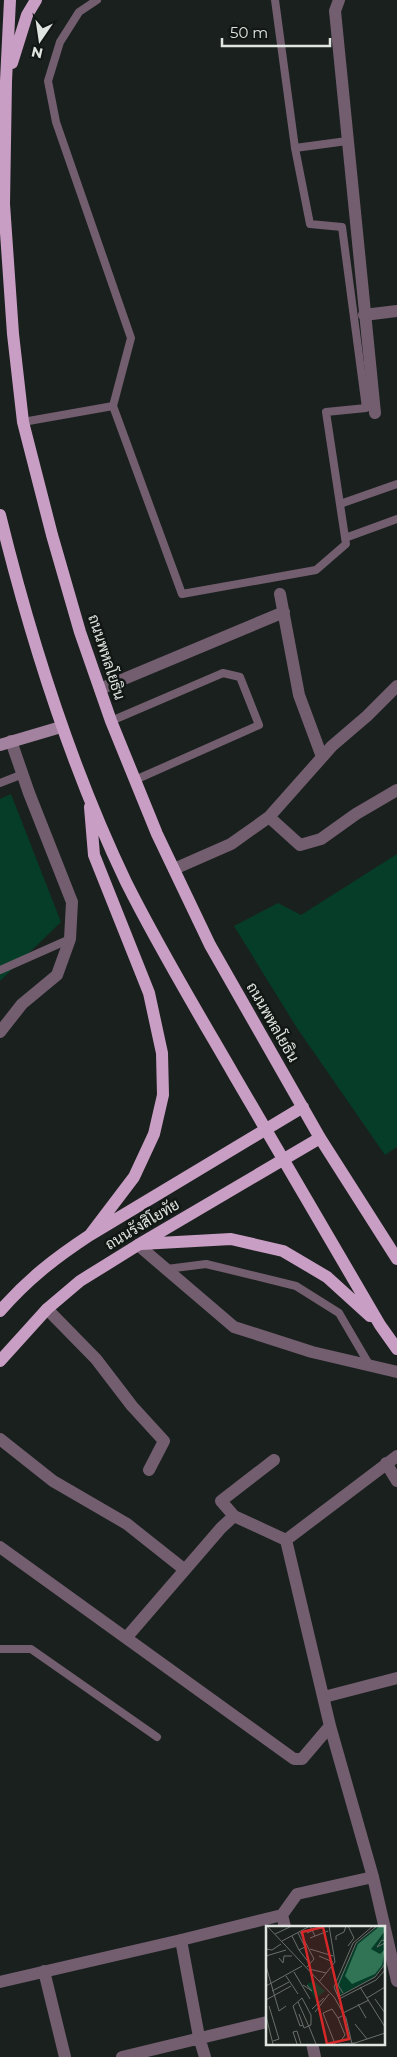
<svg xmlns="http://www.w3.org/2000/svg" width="397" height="2057" viewBox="0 0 397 2057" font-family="Montserrat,Sarabun,sans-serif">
	<rect width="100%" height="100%" fill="#1a201d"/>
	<path fill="#053d28" d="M11 794 61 922 0 981V799Z
		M397 854V1147L385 1155 297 1028 234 926 278 903 301 915Z"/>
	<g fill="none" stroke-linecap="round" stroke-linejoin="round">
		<path stroke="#735e70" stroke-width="8" d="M97 0 79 12 60 42 48 81 56 122 131 338 113 406
			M295 148 347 141
			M23 422 113 406 182 594 316 570 346 544 326 412 366 408 342 227 310 224 295 148 275 0
			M340 504 397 484
			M345 538 397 519
			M111 721 223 673 240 677 259 725 135 780
			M0 783 23 774
			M0 970 70 939
			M167 1269 206 1264 296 1286 339 1313 370 1366
			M0 1649H31L157 1737"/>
		<path stroke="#735e70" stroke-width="12" d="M339 0 335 11 375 413
			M364 315 397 311
			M280 594 299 695 322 757
			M100 689 284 612
			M269 817 300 845 321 839 356 814 397 790
			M174 869 231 844 269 817 332 746 367 716 397 686
			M0 1032 22 1004 57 975 70 939 72 902 29 793 11 741
			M138 1245 234 1327 312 1352 397 1372
			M47 1309 96 1359 132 1406 164 1441 149 1470
			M0 1439 53 1481 127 1524 185 1570
			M397 1456 286 1540 330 1726 373 1877 397 1981
			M386 1463 397 1481
			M234 1516 221 1501 274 1460
			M0 1547 294 1759H302L330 1726
			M126 1638 221 1528 234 1516 286 1540
			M324 1697 397 1678
			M285 1927 282 1915 297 1894 373 1877
			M181 1940 199 2037 205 2057
			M44 1971 65 2057
			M0 1982 181 1940 282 1915
			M312 2043 315 2057
			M122 2057 267 2022"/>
		<path stroke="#a3829f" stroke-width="12" d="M0 745 61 727"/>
		<path stroke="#c99ec4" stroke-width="12" d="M10 0 6 81 4 204 13 334 23 422 52 535 80 632 111 721 157 834 210 945 320 1138 397 1259
			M12 63 27 15 36 0
			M0 515C31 641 70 765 126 882 159 948 197 1011 234 1075 283 1158 331 1242 380 1325L397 1349
			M90 807 94 855 149 993 162 1053 163 1095 154 1134 134 1177 90 1235
			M141 1244 231 1239 283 1251 327 1277 370 1316
			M0 1311C28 1279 55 1258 90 1235L303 1107
			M0 1361 47 1309 80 1281 138 1245 320 1138"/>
	</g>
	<g text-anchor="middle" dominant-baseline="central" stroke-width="5" stroke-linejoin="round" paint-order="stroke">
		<g font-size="15" fill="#e1e5e2" stroke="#111714">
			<text transform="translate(107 657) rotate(72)">ถนนพหลโยธิน</text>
			<text transform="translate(273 1022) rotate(60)">ถนนพหลโยธิน</text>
			<text transform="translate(142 1224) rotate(-31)">ถนนรังสิโยทัย</text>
		</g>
	</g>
	<g transform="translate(266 1926)">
		<rect width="119" height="119" fill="#1a201d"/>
		<path d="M112 0H119V38L107 52 72 70 68 63 91 17ZM48 55 59 65 49 73 41 58Z" fill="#053d28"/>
		<path d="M114 0H119V5L105 23 114 28 119 23 116 39 109 48 86 58 79 50 92 18Z" fill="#307455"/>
		<path fill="none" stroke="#6a6f6c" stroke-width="1" d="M1 0 68 71 80 92 86 118M34 6 48 33 41 41M41 7 56 0M9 8 26 0M26 10 33 24 39 21 32 7M44 12 62 5M70 14V10L78 6 80 0M16 15 44 0 49 10M119 15 116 14 111 21 119 17M82 20 88 12 82 0M0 23 6 24 15 18M44 23 67 30M33 24 44 38M0 30 20 24M53 30 67 36M13 32 17 37 18 30H26M0 40 13 85 20 80M43 43 60 47M28 46 44 73M20 50 32 68M53 56 69 36 63 0M37 59 46 65 41 59M0 60 36 40M94 61 119 101M6 65 23 56M77 67 72 59 90 17 111 0M72 71 109 51 119 38M101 72 119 61M73 73 68 61 87 17 107 0M73 73 110 54 119 44M109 73 119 87M0 74 25 60M32 76 44 103M92 78 100 92M3 80 13 113 7 115M46 83 58 72M49 86 63 68M77 87 103 74M33 88 38 102 45 99V89L36 72 27 80 34 100 37 99M0 90 7 118M72 92 79 109 74 116M89 98 101 113M44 103 50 118M31 118 27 106 31 105 35 118M69 118 57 87 66 83 72 92 76 90M73 118 89 117M86 118 119 107"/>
		<path fill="#d62828" fill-opacity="0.15" stroke="#d62828" stroke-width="2.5" d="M57 1 83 113 61 118 36 6Z"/>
		<rect width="119" height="119" fill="none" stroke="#e1e5e2" stroke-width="2.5"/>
	</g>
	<g transform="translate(40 40) rotate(193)" stroke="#111714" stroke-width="4" paint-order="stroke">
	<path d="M0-4L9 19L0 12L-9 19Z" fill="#e1e5e2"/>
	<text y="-8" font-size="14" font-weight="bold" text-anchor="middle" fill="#e1e5e2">N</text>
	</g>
	<path d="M222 38v8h108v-8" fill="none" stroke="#e1e5e2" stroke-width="2.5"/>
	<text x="230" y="38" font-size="15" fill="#e1e5e2" stroke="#111714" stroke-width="4" paint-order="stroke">50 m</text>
</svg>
